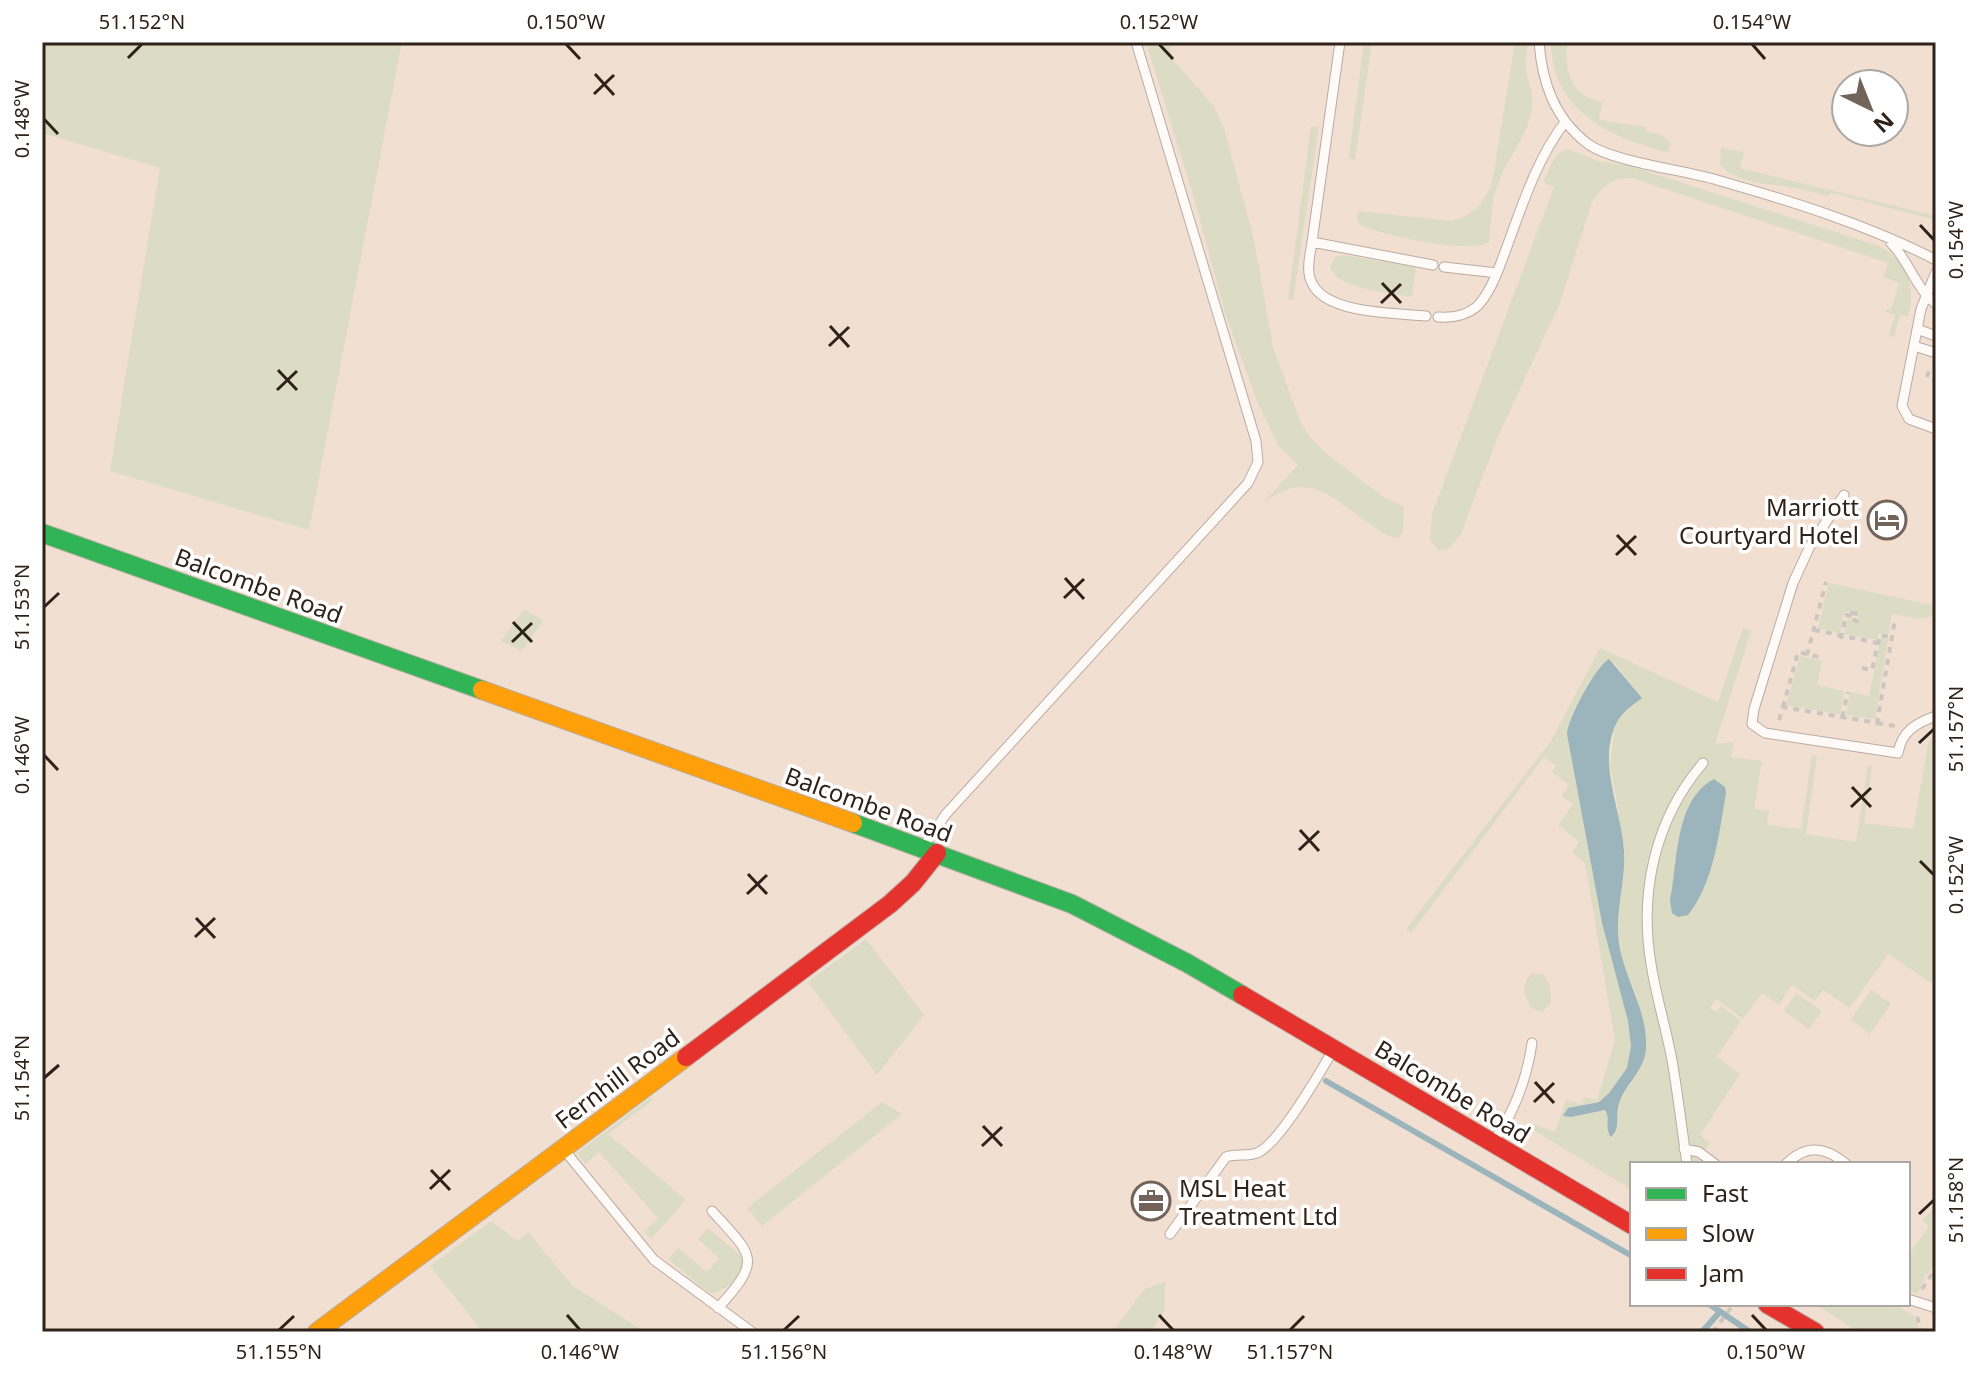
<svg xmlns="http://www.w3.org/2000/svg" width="1978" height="1374" viewBox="0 0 1978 1374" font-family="'Noto Sans',sans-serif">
	<rect width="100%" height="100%" fill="#f1dfd2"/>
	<path fill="#dcdcc4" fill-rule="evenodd" d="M42 42H402L309 530 110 471 160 168 42 133Z
		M1146 42H1169L1172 59 1213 105 1224 128 1254 240 1273 347 1300 421 1309 436 1327 454 1382 496 1404 507 1403 532 1399 538C1389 538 1380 531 1371 525 1331 497 1306 466 1260 506L1298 465 1278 445 1257 401 1225 313 1195 201Z
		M1364 42H1372L1355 160 1349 158Z
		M1515 42H1528L1525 64 1532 97V110L1526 130 1502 173 1493 199 1489 242C1474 255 1379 235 1360 225L1356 218 1359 211 1451 221 1464 217 1476 209 1487 194 1492 183Z
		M1551 42 1567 44C1565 73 1571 96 1602 102L1599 120 1646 127 1645 131 1662 135 1671 144 1669 150 1666 152C1608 136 1552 111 1551 42Z
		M1311 126 1319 127 1293 300H1288Z
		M1721 148 1744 152 1740 168 1936 216V220L1832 193 1826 196C1815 193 1805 190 1794 188 1770 183 1736 185 1720 164Z
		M1568 149 1598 161 1630 166 1879 246C1907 262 1916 285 1908 316L1900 315 1894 337 1889 335 1895 315 1886 312V309L1891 310 1899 283 1883 277 1888 263 1632 178C1613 177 1601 186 1592 203L1559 305 1499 434 1460 536 1448 549 1439 551 1430 540 1432 514 1554 187 1543 182 1556 155Z
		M1343 255 1416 267 1412 297C1390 292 1336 290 1330 266L1335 257Z
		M1829 583 1936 606V615L1920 619 1892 614 1888 635 1878 633 1877 640 1844 634 1848 618 1858 622 1859 612H1844L1840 633 1818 628Z
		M524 609 543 621 522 651 501 641Z
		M1743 628 1751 631 1715 744 1734 742 1731 757 1762 761 1754 809 1769 811 1767 825 1801 829 1812 755 1817 756 1806 834 1856 842 1868 765 1872 766 1864 823 1913 829 1929 740 1936 738V975L1931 983 1888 954 1850 1008 1823 990 1815 1001 1792 985 1779 1005 1762 993 1743 1019 1716 999 1710 1008 1716 1012 1721 1006 1741 1021 1717 1057 1740 1074 1700 1135 1710 1143 1696 1164H1632V1190L1527 1126V1122L1555 1132 1566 1100 1582 1104 1584 1097 1597 1100 1615 1040 1585 863 1572 852 1579 842 1558 825 1573 804 1562 796 1569 785 1552 772 1556 766 1544 757 1411 933 1406 929 1551 741 1600 648 1718 702ZM1605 661 1614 663 1642 698 1620 718 1615 726 1610 762 1625 852 1617 919 1618 937 1624 966 1637 996 1646 1045 1642 1066 1620 1101 1615 1135 1611 1137C1605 1129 1611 1118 1605 1110L1571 1117 1568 1108 1599 1101 1609 1093 1627 1068 1631 1046 1628 1021 1602 923 1567 734C1571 709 1589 679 1605 661ZM1698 792 1704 884 1697 903 1670 901C1677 865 1676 823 1698 792Z
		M1881 638 1888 639 1875 719 1846 715 1850 692 1869 696Z
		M1800 656 1822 661 1817 685 1844 691 1840 714 1786 705Z
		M866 939 924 1015 877 1075 808 982Z
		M1533 973 1544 975 1550 985 1551 1003 1542 1012 1531 1008 1524 992 1526 980Z
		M1871 990 1891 1004 1870 1034 1851 1020Z
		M1796 993 1822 1011 1809 1029 1784 1011Z
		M650 1098 653 1100 608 1134 686 1200 651 1239 644 1232 658 1218 599 1152 585 1164 577 1153Z
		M882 1102 902 1114 762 1226 747 1208Z
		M1935 1207 1936 1264 1924 1278 1918 1294 1908 1290V1256L1929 1226 1922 1220Z
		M491 1221 518 1241 528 1232 573 1286 645 1332H483L430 1266Z
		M708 1228 743 1258C743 1276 731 1287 714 1293L708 1292 668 1259 678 1248 707 1272 719 1258 698 1239Z
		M1165 1282V1309L1151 1332H1112L1145 1289Z
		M1814 1304H1895L1914 1316 1920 1332H1859Z"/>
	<path fill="#9cb4bc" d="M1609 659 1642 698C1633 705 1621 713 1616 724 1597 764 1622 811 1624 851 1626 884 1613 915 1620 949 1627 983 1648 1013 1646 1049 1644 1072 1625 1084 1619 1104 1615 1116 1621 1129 1611 1137 1604 1129 1611 1118 1605 1110L1571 1117 1563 1116 1568 1108 1599 1102 1609 1093 1627 1068 1631 1046 1628 1021 1602 923 1567 734C1568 718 1595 667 1609 659Z
		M1714 779 1725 787 1726 793C1719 833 1714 883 1688 915L1678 917 1672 913 1670 901C1678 863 1674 800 1714 779Z"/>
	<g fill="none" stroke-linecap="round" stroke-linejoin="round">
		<path stroke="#9cb4bc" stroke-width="6" d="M1326 1081 1632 1256
			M1709 1304 1750 1332
			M1702 1332 1717 1315"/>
		<g stroke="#b9aca2" stroke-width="11">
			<path id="lane" d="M1340 42 1312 242 1433 265
				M1539 42C1542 82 1554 118 1588 144 1613 162 1684 170 1717 180 1791 201 1868 225 1936 260
				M1312 242C1310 256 1305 272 1313 285 1329 314 1396 313 1426 316
				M1891 243C1909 261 1916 289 1936 304
				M1444 267 1497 273C1517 223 1532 165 1565 122
				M1936 272 1921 309 1902 406 1909 419 1936 429
				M1438 317C1473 319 1484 304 1497 273
				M1917 329 1936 336
				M1914 346 1936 353
				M1844 495 1810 546 1793 583 1754 709 1752 724 1765 733 1898 753C1902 731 1916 723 1936 716
				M924 846 946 814 1248 483 1258 462 1256 441 1136 42
				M1495 1140C1515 1110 1527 1079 1532 1043
				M1684 1149 1699 1152 1715 1164
				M565 1151 654 1260 752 1332
				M1687 1164C1682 1130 1678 1095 1672 1060 1666 1028 1656 996 1651 964 1639 892 1655 819 1703 763
				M1786 1164C1806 1144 1825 1146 1846 1164
				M712 1211C753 1256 763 1259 718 1308
				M1170 1234 1226 1157C1236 1153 1246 1157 1257 1153 1279 1144 1319 1074 1332 1052
				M1908 1299 1936 1308"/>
		</g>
		<g stroke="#b9aca2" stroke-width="20">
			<path id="fast" d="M42 533 482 690
				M853 823 1072 904 1187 963 1242 995"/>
		</g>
		<g stroke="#b9aca2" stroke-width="20">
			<path id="slow" d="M482 690 853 823
				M317 1332 686 1057"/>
		</g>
		<g stroke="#b9aca2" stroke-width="20">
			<path id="jam" d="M1242 995 1632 1225
				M686 1057 890 904 913 883 937 853
				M1767 1304 1815 1332"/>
		</g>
		<path stroke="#ccc6c1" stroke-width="4" stroke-dasharray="6 6" stroke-linecap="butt" d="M1927 377 1930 367
			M1852 613 1858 614 1857 621 1851 619Z
			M1814 630 1878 643
			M1841 639 1846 615 1852 616
			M1807 655 1826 582
			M1862 668 1872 670 1880 635 1892 638
			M1783 707 1798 652 1823 658
			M1842 717 1848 692
			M1779 720 1783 707 1877 723 1895 619
			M1877 723 1895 726
			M1922 1289 1936 1268
			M1917 1317 1922 1332
			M1713 1332 1734 1304"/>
		<use href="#lane" stroke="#fdfaf8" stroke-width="9"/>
		<use href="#fast" stroke="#30b455" stroke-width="18"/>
		<use href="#slow" stroke="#ff9f0a" stroke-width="18"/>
		<use href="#jam" stroke="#e5322d" stroke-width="18"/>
	</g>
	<path fill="none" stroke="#2e2219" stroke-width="3" d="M566 44 580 59M1159 44 1173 59M1752 44 1765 59M128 58 142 44M595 74 614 95M594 94 614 75M44 119 58 134M1920 225 1934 240M1382 283 1401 303M1381 303 1401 284M830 326 849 347M829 346 849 327M278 370 297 390M277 390 297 371M1617 535 1636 555M1616 555 1636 536M1065 578 1084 599M1064 598 1084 579M44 607 59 593M513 622 532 642M512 642 532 623M1919 743 1934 729M44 755 58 770M1852 787 1871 807M1851 807 1871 788M1300 830 1319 851M1299 850 1319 831M1920 861 1934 875M748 874 767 894M747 894 767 875M196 918 215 938M195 937 215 918M44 1078 59 1065M1535 1082 1554 1103M1534 1102 1554 1083M983 1126 1002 1146M982 1146 1002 1127M431 1170 450 1190M430 1189 450 1170M1919 1214 1934 1200M567 1315 580 1330M1159 1315 1173 1330M1752 1315 1766 1330M279 1330 294 1316M784 1330 799 1316M1290 1330 1304 1316"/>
	<defs>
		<g id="hotel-ring" transform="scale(2)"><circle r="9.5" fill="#fff" stroke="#72645a" stroke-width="1.5"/><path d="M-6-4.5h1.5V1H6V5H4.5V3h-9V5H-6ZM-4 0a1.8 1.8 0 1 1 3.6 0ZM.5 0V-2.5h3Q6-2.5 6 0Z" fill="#72645a"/></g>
		<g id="office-ring" transform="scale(2)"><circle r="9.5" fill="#fff" stroke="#72645a" stroke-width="1.5"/><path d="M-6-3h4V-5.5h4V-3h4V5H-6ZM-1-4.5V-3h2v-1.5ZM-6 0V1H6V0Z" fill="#72645a"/></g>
	</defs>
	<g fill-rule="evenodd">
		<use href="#hotel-ring" x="1887" y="520"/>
		<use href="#office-ring" x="1151" y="1201"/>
	</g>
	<g text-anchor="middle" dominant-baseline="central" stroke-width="7" stroke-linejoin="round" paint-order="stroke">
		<g font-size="24" fill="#2e2219" stroke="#fff" text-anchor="end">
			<text x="1859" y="506">Marriott<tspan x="1859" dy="28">Courtyard Hotel</tspan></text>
			<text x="1179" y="1187" text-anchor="start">MSL Heat<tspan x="1179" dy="28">Treatment Ltd</tspan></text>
		</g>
		<g font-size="24" fill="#2e2219" stroke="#fff">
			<text transform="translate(259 585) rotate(20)">Balcombe Road</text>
			<text transform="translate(869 804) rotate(20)">Balcombe Road</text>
			<text transform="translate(617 1078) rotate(-37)">Fernhill Road</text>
			<text transform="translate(1453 1091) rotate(31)">Balcombe Road</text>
		</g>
	</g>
	<rect width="1978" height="1374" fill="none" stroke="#ffffff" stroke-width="88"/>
	<rect x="1630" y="1162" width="280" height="144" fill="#ffffff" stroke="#aba7a3" stroke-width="2"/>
	<rect x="1646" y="1188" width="40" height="12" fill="#30b455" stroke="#aba7a3" stroke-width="2"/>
	<text x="1702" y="1202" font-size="24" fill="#2e2219">Fast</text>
	<rect x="1646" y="1228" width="40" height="12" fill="#ff9f0a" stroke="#aba7a3" stroke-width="2"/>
	<text x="1702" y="1242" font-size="24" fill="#2e2219">Slow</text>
	<rect x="1646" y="1268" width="40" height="12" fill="#e5322d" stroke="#aba7a3" stroke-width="2"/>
	<text x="1702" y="1282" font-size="24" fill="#2e2219">Jam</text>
	<g transform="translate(1870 108) rotate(137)"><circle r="38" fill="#ffffff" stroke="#aba7a3" stroke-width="2"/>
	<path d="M0-6L14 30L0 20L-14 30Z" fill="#72645a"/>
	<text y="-12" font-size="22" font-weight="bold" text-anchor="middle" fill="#2e2219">N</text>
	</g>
	<rect x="44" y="44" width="1890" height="1286" fill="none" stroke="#2e2219" stroke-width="3"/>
	<g font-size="20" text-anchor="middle" fill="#2e2219">
		<text x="142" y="29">51.152°N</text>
		<text x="566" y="29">0.150°W</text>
		<text x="1159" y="29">0.152°W</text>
		<text x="1752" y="29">0.154°W</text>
		<text transform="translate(22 119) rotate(-90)" y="7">0.148°W</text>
		<text transform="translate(1956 240) rotate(-90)" y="7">0.154°W</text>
		<text transform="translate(22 607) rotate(-90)" y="7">51.153°N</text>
		<text transform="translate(1956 729) rotate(-90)" y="7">51.157°N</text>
		<text transform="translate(22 755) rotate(-90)" y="7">0.146°W</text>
		<text transform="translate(1956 875) rotate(-90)" y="7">0.152°W</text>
		<text transform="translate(22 1078) rotate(-90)" y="7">51.154°N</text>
		<text transform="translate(1956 1200) rotate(-90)" y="7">51.158°N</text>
		<text x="279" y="1359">51.155°N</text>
		<text x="580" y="1359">0.146°W</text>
		<text x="784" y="1359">51.156°N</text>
		<text x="1173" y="1359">0.148°W</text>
		<text x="1290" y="1359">51.157°N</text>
		<text x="1766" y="1359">0.150°W</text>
	</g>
</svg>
